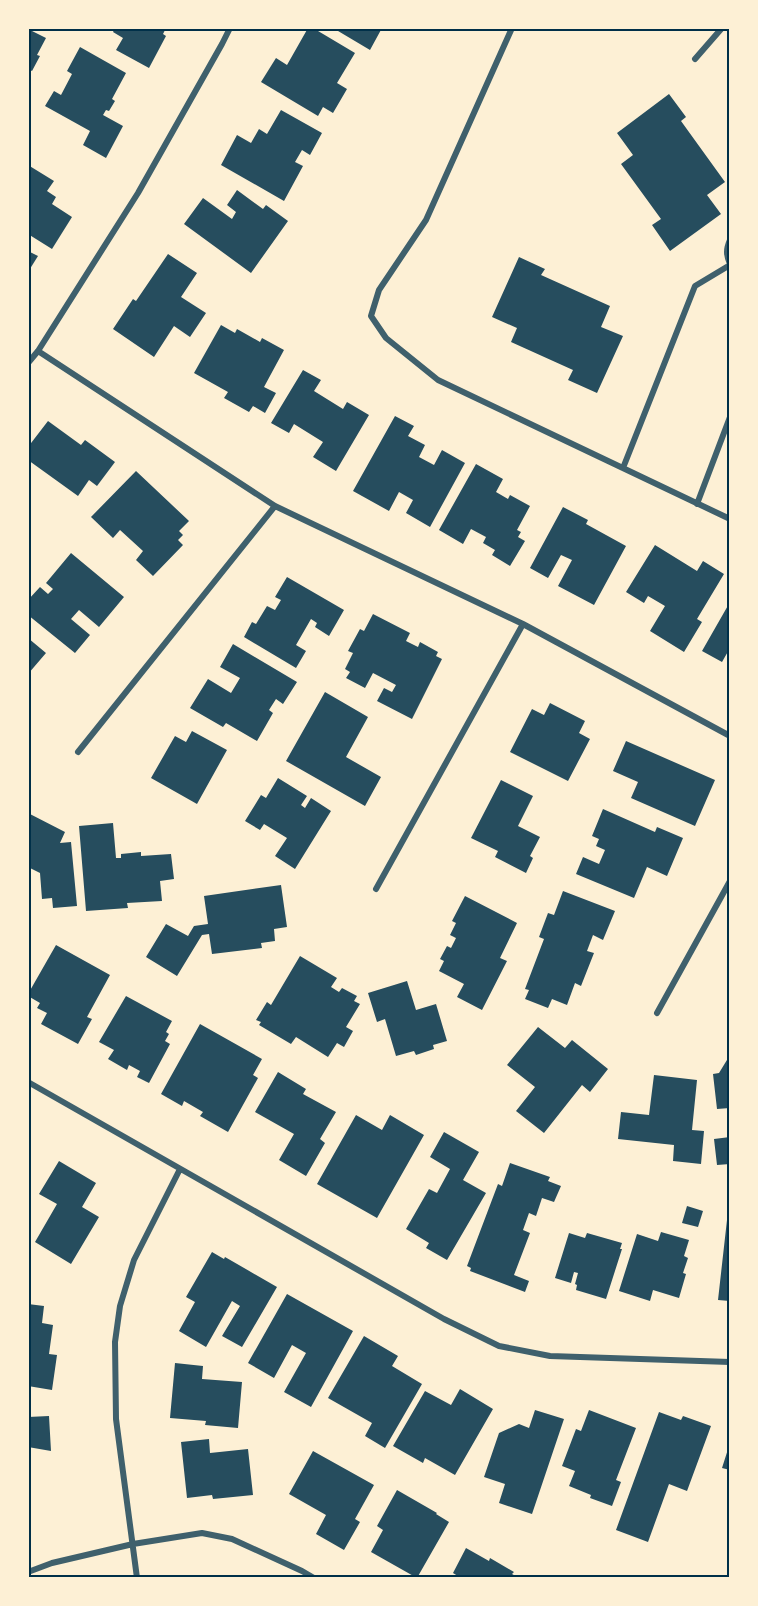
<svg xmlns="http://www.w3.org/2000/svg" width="758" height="1606" viewBox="0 0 758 1606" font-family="'DejaVu Sans',sans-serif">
	<rect width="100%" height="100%" fill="#fdf0d5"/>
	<path fill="#264d5e" d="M115 28H166L163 34 166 36 149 68 116 50 123 38 113 32Z
		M308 28H313L355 53 337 83 347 89 333 113 323 107 318 116 261 82 276 58 287 65Z
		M333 28H382L370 50Z
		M28 29 46 38 37 55 40 56 32 71 28 69Z
		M80 47 126 73 112 99 115 101 109 111 106 110 103 115 123 126 106 158 83 145 90 131 45 106 54 91 61 95 72 74 67 71Z
		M669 94 686 117 681 121 725 182 707 195 721 214 670 251 652 225 661 219 621 164 633 155 617 133Z
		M281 110 322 133 310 155 302 150 295 162 303 166 284 201 221 165 237 135 251 143 259 129 267 134Z
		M28 165 54 181 47 191 56 197 52 204 72 217 52 249 28 234Z
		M237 190 263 209 266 205 288 221 251 273 184 224 203 198 232 219 236 212 227 205Z
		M28 251 38 256 28 272Z
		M168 254 197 273 181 297 206 313 190 337 174 326 154 357 113 329 133 299 136 301Z
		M519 257 545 269 541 275 610 306 601 327 623 336 597 393 568 380 573 370 511 342 517 328 492 317Z
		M221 325 235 333 237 329 260 342 262 338 284 350 264 387 276 393 265 413 253 406 249 412 224 398 228 392 194 373Z
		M303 370 321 380 314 391 343 409 347 402 369 415 336 471 313 457 323 442 294 424 289 433 271 423Z
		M395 416 414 426 408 436 425 445 419 457 434 465 442 450 465 463 430 527 406 513 413 500 399 492 389 511 353 491Z
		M48 421 81 445 85 440 115 462 97 486 89 480 78 496 28 460V447Z
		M476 464 503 479 496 492 508 499 510 495 530 506 517 530 521 532 518 537 525 541 510 566 492 555 495 550 483 543 486 537 471 529 463 544 439 530Z
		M136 471 189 521 179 531 183 535 178 540 183 545 153 576 136 560 143 551 120 530 113 538 91 517Z
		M563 507 588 520 586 524 626 546 594 605 558 586 572 560 561 555 548 578 530 568Z
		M655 545 697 571 703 561 724 574 697 619 702 622 684 652 650 631 665 606 648 596 644 603 626 592Z
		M71 553 124 597 99 627 79 610 71 619 90 635 75 653 28 615V600L40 587 48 594 53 589 46 583Z
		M287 577 344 610 329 636 315 627 317 623 311 619 296 645 306 651 296 668 244 637 252 622 256 624 267 606 275 610 281 600 275 597Z
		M730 602V648L722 662 702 651Z
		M373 614 410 633 406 641 418 647 420 642 438 652 436 656 442 659 412 719 377 701 384 688 392 692 396 685 373 673 365 688 346 678 350 672 345 669 353 653 348 651 360 629 364 631Z
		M28 638 46 653 28 674Z
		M233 644 297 682 283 704 276 699 269 710 273 713 257 741 226 723 223 727 190 708 208 679 231 693 240 678 220 667Z
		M325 692 368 717 346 757 381 777 365 806 286 761Z
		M550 703 585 721 579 733 590 739 568 781 510 752 532 709 544 715Z
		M192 731 227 750 197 804 151 778 175 736 186 742Z
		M626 741 715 780 695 826 631 798 638 782 613 771Z
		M278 778 307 796 301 805 305 808 311 798 331 811 295 869 275 856 287 838 264 824 260 830 245 821 261 795 266 798Z
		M501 780 533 796 518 826 540 837 530 856 533 858 526 873 495 857 498 851 471 838Z
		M603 809 655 832 657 827 683 838 667 876 647 867 634 898 576 874 583 857 599 864 605 850 596 846 599 839 592 836Z
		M28 813 65 832 60 843 71 842 77 906 53 908 52 898 42 899 40 873 28 867Z
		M113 823 116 858H121V854L141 852V856L171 854 174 879 160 881 162 901 127 903 128 908 86 911 79 826Z
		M281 885 287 927 274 929 275 941 261 943 262 948 212 954 209 934 202 935 177 976 146 957 166 924 188 936 194 926 208 924 204 896Z
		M563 891 615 911 603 940 593 935 587 951 594 953 581 986 575 983 567 1005 552 999 548 1008 525 999 529 990 525 989 544 939 539 937 548 913 554 915Z
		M465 896 517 923 500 958 507 961 482 1010 457 997 464 984 439 971 444 961 440 959 447 946 451 948 456 938 450 935 456 923 452 921Z
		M56 945 110 975 87 1017 92 1019 78 1044 41 1024 47 1013 37 1008 40 1003 28 996V994Z
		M300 956 337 978 331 987 339 992 342 988 357 996 354 1001 360 1004 346 1027 353 1031 344 1047 337 1043 328 1057 296 1037 291 1044 259 1025 261 1022 256 1020 267 1002 271 1005Z
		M407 981 416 1010 436 1004 447 1041 433 1045 434 1049 416 1055 414 1051 396 1056 385 1019 377 1022 368 993Z
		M126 996 172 1021 166 1032 169 1034 165 1041 170 1044 149 1083 137 1077 140 1071 129 1065 127 1070 108 1059 114 1050 99 1042Z
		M200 1024 262 1059 253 1075 258 1078 228 1132 200 1116 203 1112 184 1101 182 1106 161 1094Z
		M538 1027 565 1048 572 1040 608 1069 590 1092 582 1085 544 1133 516 1111 535 1087 507 1065Z
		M730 1055V1108L717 1109 713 1074 719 1073Z
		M278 1072 306 1089 303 1094 336 1112 320 1139 325 1143 306 1176 279 1160 294 1134 255 1112Z
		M654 1075 697 1080 692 1130 704 1131 701 1164 673 1161 674 1145 618 1139 621 1112 649 1115Z
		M356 1115 382 1130 390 1115 424 1135 377 1218 317 1184Z
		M444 1132 479 1152 463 1180 486 1193 447 1260 426 1248 429 1243 406 1229 429 1189 437 1193 450 1169 430 1157Z
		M730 1137V1164L717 1165 714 1139Z
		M59 1161 96 1183 82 1207 99 1217 71 1264 35 1242 57 1204 39 1194Z
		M510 1163 550 1177 548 1181 561 1186 554 1202 542 1198 536 1216 529 1213 523 1230 530 1233 514 1275 529 1281 525 1292 470 1271 471 1268 467 1266 498 1184 502 1186Z
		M687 1206 703 1211 698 1227 682 1223Z
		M727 1220 730 1221V1301L718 1300Z
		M661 1232 689 1240 684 1256 688 1258 683 1273 686 1274 679 1298 653 1290 650 1301 619 1291 637 1234 658 1241Z
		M569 1233 585 1238 587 1233 622 1243 620 1249H622L606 1299 576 1290 577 1285 575 1284 578 1273 574 1272 571 1283 555 1278Z
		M212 1252 224 1259 225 1257 277 1287 242 1347 222 1336 240 1306 232 1301 206 1347 179 1331 195 1302 186 1297Z
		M287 1294 353 1331 311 1407 284 1392 306 1353 292 1345 274 1378 248 1363Z
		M28 1304 44 1306 42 1323 53 1325 49 1354 57 1355 52 1390 28 1386Z
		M364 1336 398 1356 392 1366 422 1384 385 1448 365 1436 372 1423 328 1398Z
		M175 1363 203 1366 202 1379 242 1382 238 1428 205 1425 206 1421 170 1418Z
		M460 1389 493 1409 455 1475 425 1458 423 1463 393 1446 425 1391 451 1405Z
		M535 1410 564 1419 532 1514 499 1503 505 1484 484 1477 499 1433 519 1424 529 1428Z
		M589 1410 636 1428 616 1480 621 1482 612 1506 590 1498 591 1495 569 1486 575 1471 562 1466 576 1429 581 1431Z
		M659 1412 681 1420 683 1416 711 1426 687 1491 669 1484 648 1542 616 1530Z
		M49 1416 51 1451 28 1447V1417Z
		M209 1439 210 1453 248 1449 253 1495 213 1499 212 1495 187 1498 181 1442Z
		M729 1446H730V1470L722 1468Z
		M313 1451 374 1485 355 1519 360 1522 344 1550 316 1534 326 1515 289 1494Z
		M397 1490 437 1513 436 1514 449 1522 417 1578 371 1552 383 1530 377 1526Z
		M466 1548 489 1561 490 1558 514 1572 512 1574 519 1578H461L453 1573Z"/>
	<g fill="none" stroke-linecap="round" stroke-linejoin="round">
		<path stroke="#3f606c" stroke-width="6" d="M512 28 426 220 379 290 371 316 386 338 438 380 730 519
			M695 59 722 28
			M730 240C726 249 726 255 730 264
			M38 351 275 506 523 624 730 736
			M28 363 38 351 138 193 222 44 230 28
			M623 468 695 286 730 265
			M697 504 730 417
			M78 752 275 506
			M376 889 523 624
			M657 1013 730 881
			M28 1082 444 1319 499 1346 550 1356 730 1362
			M28 1572 52 1563 133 1544 202 1533 232 1539 302 1571 314 1578
			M137 1578 116 1419 115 1342 120 1306 134 1260 180 1169"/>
	</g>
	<rect width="758" height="1606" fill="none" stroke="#fdf0d5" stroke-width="60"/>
	<rect x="30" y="30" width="698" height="1546" fill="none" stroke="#003049" stroke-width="2"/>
</svg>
